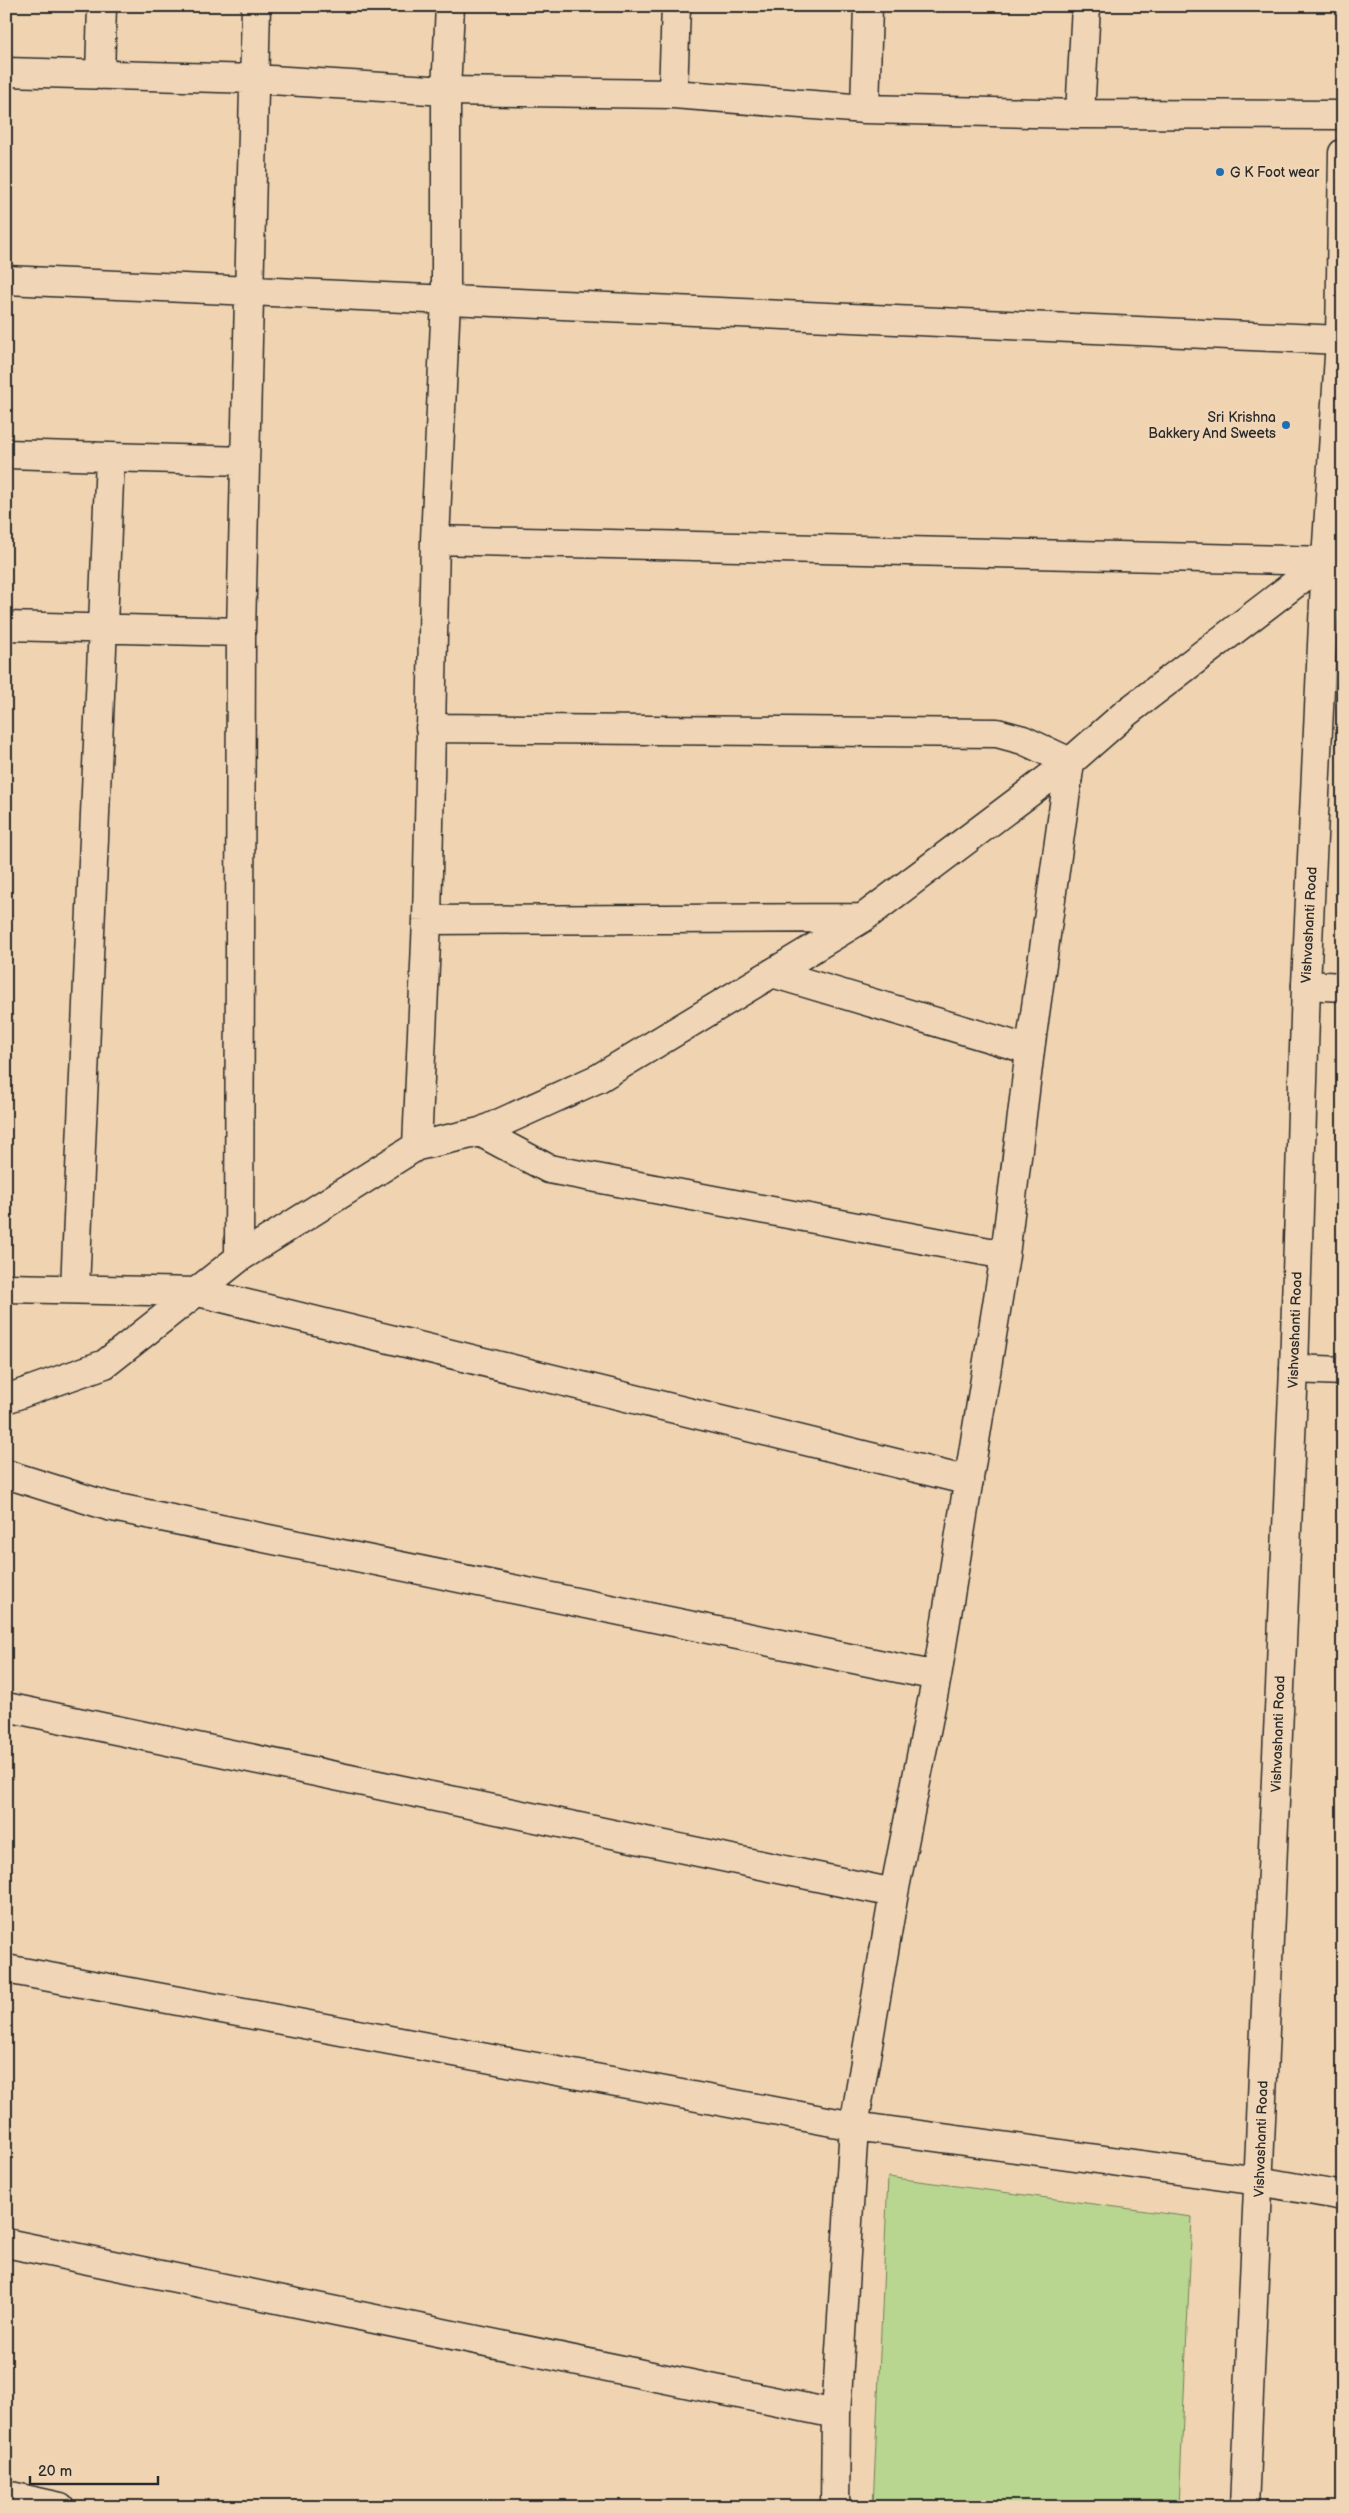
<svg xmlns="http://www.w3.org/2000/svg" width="1349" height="2513" viewBox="0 0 1349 2513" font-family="'Balsamiq Sans',sans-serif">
	<rect width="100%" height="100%" fill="#f0d4b1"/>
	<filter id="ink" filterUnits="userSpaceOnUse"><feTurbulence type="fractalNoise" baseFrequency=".02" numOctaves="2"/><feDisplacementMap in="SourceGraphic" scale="10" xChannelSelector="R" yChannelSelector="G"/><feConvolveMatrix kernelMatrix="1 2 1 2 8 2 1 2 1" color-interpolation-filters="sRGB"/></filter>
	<g filter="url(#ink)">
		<path fill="#b8d68f" stroke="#72805d" d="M888 2177 1192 2217 1179 2507H873Z"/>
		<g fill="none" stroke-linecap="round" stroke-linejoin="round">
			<g stroke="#2b2b2b" stroke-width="31">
				<path id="minor" d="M6 72 255 79 446 91 673 94 865 109 1080 114 1343 115
					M100 75 102 6
					M673 94 676 6
					M865 109 868 6
					M1080 114 1086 6
					M6 280 1340 340
					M6 454 245 461
					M435 540 1331 561
					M6 626 241 632
					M430 728 997 733 1023 740 1070 762 1030 1050 1005 1255 937 1676 894 1893 854 2126 836 2414 835 2507
					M427 920 863 918
					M772 973 1030 1050
					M1306 985 1343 987
					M480 1132 549 1169 1005 1255
					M417 1146 427 920 435 540 446 300V91L450 6
					M239 1258 241 632 256 6
					M6 1288 198 1292 969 1481
					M75 1289 110 458
					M1294 1369 1343 1371
					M6 1399 105 1364 239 1258 417 1146 480 1132 599 1078 863 918 1070 762 1126 713 1326 560 1343 539
					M6 1474 108 1506 937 1676
					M6 1707 894 1893
					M6 1969 854 2126 1259 2181 1343 2196
					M6 2243 836 2414
					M6 2495 60 2507"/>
			</g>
			<g stroke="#2b2b2b" stroke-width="31">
				<path id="tertiary" d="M1244 2507 1294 1369 1306 985 1326 560 1340 340 1343 153"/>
			</g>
			<use href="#minor" stroke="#f0d6b7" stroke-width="28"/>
			<use href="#tertiary" stroke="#f0d6b7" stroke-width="28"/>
		</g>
	</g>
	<g fill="#1f6fb2" stroke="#f0d6b7" stroke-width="2">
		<circle cx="1220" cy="172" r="5"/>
		<circle cx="1286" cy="425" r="5"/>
	</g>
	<g text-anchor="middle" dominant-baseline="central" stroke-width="5" stroke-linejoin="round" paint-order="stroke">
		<g font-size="14" fill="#2b2b2b" stroke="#f0d6b7" text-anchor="start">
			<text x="1230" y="172">G K Foot wear</text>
			<text x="1276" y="417" text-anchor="end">Sri Krishna<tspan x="1276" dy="16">Bakkery And Sweets</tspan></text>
		</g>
		<g font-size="14" fill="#2b2b2b" stroke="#f0d6b7">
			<text transform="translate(1309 925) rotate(-87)">Vishvashanti Road</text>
			<text transform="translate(1295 1330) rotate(-88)">Vishvashanti Road</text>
			<text transform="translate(1278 1734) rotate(-88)">Vishvashanti Road</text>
			<text transform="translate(1261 2139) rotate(-88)">Vishvashanti Road</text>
		</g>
	</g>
	<rect width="1349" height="2513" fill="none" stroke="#f0d6b7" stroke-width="25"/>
	<rect x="12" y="12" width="1324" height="2488" fill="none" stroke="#2b2b2b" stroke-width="2" filter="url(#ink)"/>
	<path d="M30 2476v8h128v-8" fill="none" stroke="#2b2b2b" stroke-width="2.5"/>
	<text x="38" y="2476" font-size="15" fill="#2b2b2b" stroke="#f0d6b7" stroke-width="4" paint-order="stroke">20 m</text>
</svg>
